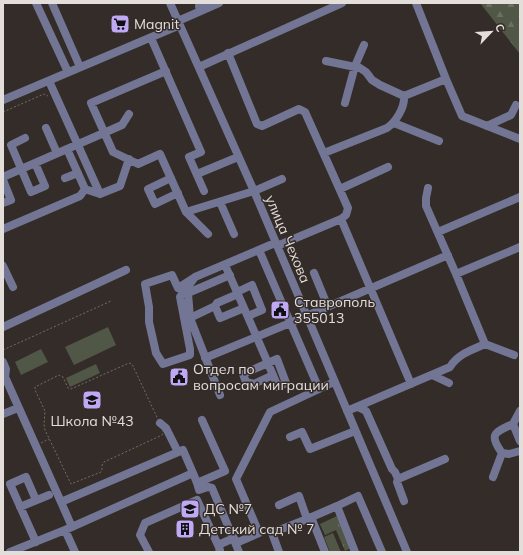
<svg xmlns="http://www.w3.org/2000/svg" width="523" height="555" viewBox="0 0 523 555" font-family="Mulish,sans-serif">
	<defs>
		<pattern id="forest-firs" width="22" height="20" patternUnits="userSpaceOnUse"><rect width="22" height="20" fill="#505747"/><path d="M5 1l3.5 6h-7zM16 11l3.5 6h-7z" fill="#696f61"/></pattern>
		<pattern id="park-tufts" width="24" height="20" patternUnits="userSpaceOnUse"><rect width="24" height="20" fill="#505747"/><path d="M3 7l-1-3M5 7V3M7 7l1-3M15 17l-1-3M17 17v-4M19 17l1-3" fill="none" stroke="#696f61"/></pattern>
	</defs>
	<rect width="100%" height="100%" fill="#342c28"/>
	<path fill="url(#forest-firs)" d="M480 3H520V54Z"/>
	<path fill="url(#park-tufts)" d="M337 516 351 548 345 551 336 530 325 535 320 524Z"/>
	<path fill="#505747" d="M108 327 116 345 74 365 65 347Z
		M41 349 48 362 21 375 15 362Z
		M96 364 100 373 70 387 66 378Z
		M333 533 341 552H330L324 537Z"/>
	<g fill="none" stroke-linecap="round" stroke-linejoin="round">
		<path stroke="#746d69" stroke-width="1" stroke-dasharray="2 2" stroke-linecap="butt" d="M3 112 44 94 48 96
			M3 350 111 301
			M129 363 132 364 163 430V434L160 436 104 462 102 465V469L101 472 71 484 45 430 44 425 45 411 35 390V387L59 375 63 377 68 388 71 389Z
			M41 443 49 439"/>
		<path stroke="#727593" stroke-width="8" d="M36 3 68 72
			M52 3 80 67
			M170 3 254 191 407 552
			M416 3 446 79 459 109 462 116 520 139
			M200 11 199 6 203 3
			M178 21 219 3
			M151 38 201 152 189 157 204 191
			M228 53 257 124 262 126 299 109 305 112 348 208 346 215 341 219
			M326 61 360 68 366 72 372 80 380 85 404 96 446 79
			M199 67 342 3
			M166 71 91 103 113 152 138 164 160 154 186 212 208 234
			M49 81 100 194 120 186 129 159
			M3 100 180 25
			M345 103 355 66 364 45
			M394 123 439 141
			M487 126 511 115 516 105
			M46 128 57 153
			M25 138 11 145 31 192 45 186 35 163
			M67 149 85 189 100 194
			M324 153 387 128C396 122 405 107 404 96
			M197 174 238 157
			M3 177 122 125 129 114
			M65 178 78 173
			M171 178 148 189 155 204 178 193
			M3 180 11 200 3 203
			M428 188 426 198V206L456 274 520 247
			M340 189 388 167
			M220 202 234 234
			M186 212 254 191 282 179
			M3 229 80 196 85 189
			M438 232 520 197
			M277 246 341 219 411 384
			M259 250 319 389
			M225 265C243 306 261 346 278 387L286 383 277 359 243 374 246 382 254 384 273 375
			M3 266 13 287
			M314 273 328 307
			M456 274 485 344 514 355
			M195 277 178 288 172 275 145 284 149 307V322L156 353 163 364 190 355V349L180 297 195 277 275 243
			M237 292 252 285 262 310 248 316
			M215 306 220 318 244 308
			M190 318 215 306 217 303 238 294
			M3 327 126 270
			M205 358 290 323 448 255
			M3 362 6 369 5 377 61 502
			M432 375 449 383
			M220 395 190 318 188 293 230 275
			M358 407 366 411 392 469 395 472 398 479 397 482 404 501
			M347 411 450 367C458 354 472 350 485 344
			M520 411 513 424 520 441
			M3 414 18 408
			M160 423 166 428 178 452
			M513 424C495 432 488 434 502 453L509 454 520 451
			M290 437 302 432 310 449 355 431
			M193 473 197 483 225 471 202 420
			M493 477 502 453
			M398 479 445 459
			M197 483 199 490 208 487 212 488 239 552
			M36 500 26 477 10 484 36 542
			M279 505 299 496 307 519 337 506 355 552
			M337 506 358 496 382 552
			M20 507 49 495
			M311 517 325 552
			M65 530 75 552
			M236 543 259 533 236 479 270 412 334 382
			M218 545 234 538
			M10 552 65 530 193 473 183 450 61 502 72 527
			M149 552 140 535 145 523 197 500 218 545 220 550 219 552
			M279 552 272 533 307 519"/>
	</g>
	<defs>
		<g id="supermarket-square" transform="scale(1)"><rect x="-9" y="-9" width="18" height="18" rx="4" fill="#bfa8f4" stroke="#342c28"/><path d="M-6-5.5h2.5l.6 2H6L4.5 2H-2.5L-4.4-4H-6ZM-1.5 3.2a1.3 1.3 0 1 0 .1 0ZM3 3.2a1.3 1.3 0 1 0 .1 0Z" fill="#111"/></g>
		<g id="civic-square" transform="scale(1)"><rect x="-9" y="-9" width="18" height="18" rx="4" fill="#bfa8f4" stroke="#342c28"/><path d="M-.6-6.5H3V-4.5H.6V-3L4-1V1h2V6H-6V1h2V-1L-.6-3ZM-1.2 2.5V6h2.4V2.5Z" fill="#111"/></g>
		<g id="school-square" transform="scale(1)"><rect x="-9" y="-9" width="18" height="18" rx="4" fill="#bfa8f4" stroke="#342c28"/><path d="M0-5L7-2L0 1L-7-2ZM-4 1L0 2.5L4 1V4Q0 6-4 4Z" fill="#111"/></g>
		<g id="building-square" transform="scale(1)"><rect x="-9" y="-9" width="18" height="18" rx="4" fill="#bfa8f4" stroke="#342c28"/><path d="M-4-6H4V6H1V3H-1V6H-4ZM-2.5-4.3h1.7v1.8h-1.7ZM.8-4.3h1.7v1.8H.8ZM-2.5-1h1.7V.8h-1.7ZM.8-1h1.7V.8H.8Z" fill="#111"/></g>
	</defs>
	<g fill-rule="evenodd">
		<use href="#supermarket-square" x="120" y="24"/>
		<use href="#civic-square" x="280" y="310"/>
		<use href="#civic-square" x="179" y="377"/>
		<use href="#school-square" x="92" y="400"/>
		<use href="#school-square" x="190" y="509"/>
		<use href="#building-square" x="185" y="529"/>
	</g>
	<g text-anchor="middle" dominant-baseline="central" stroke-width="3" stroke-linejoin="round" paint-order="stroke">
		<g font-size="14" fill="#e4dedb" stroke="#342c28" text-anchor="start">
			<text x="134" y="24">Magnit</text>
			<text x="294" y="302">Ставрополь<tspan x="294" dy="16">355013</tspan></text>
			<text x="193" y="369">Отдел по<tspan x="193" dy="16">вопросам миграции</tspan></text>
			<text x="92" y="421" text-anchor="middle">Школа №43</text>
			<text x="204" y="509">ДС №7</text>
			<text x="199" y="529">Детский сад № 7</text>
		</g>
		<g font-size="14" fill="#e4dedb" stroke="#342c28">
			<text transform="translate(288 239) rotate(67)">улица Чехова</text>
		</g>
	</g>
	<rect width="523" height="555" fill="none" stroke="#e4dedb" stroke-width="8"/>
	<g transform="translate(491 32) rotate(65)" stroke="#342c28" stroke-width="3" paint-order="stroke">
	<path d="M0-3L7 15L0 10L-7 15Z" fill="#e4dedb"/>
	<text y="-6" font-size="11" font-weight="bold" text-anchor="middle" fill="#e4dedb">С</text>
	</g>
</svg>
